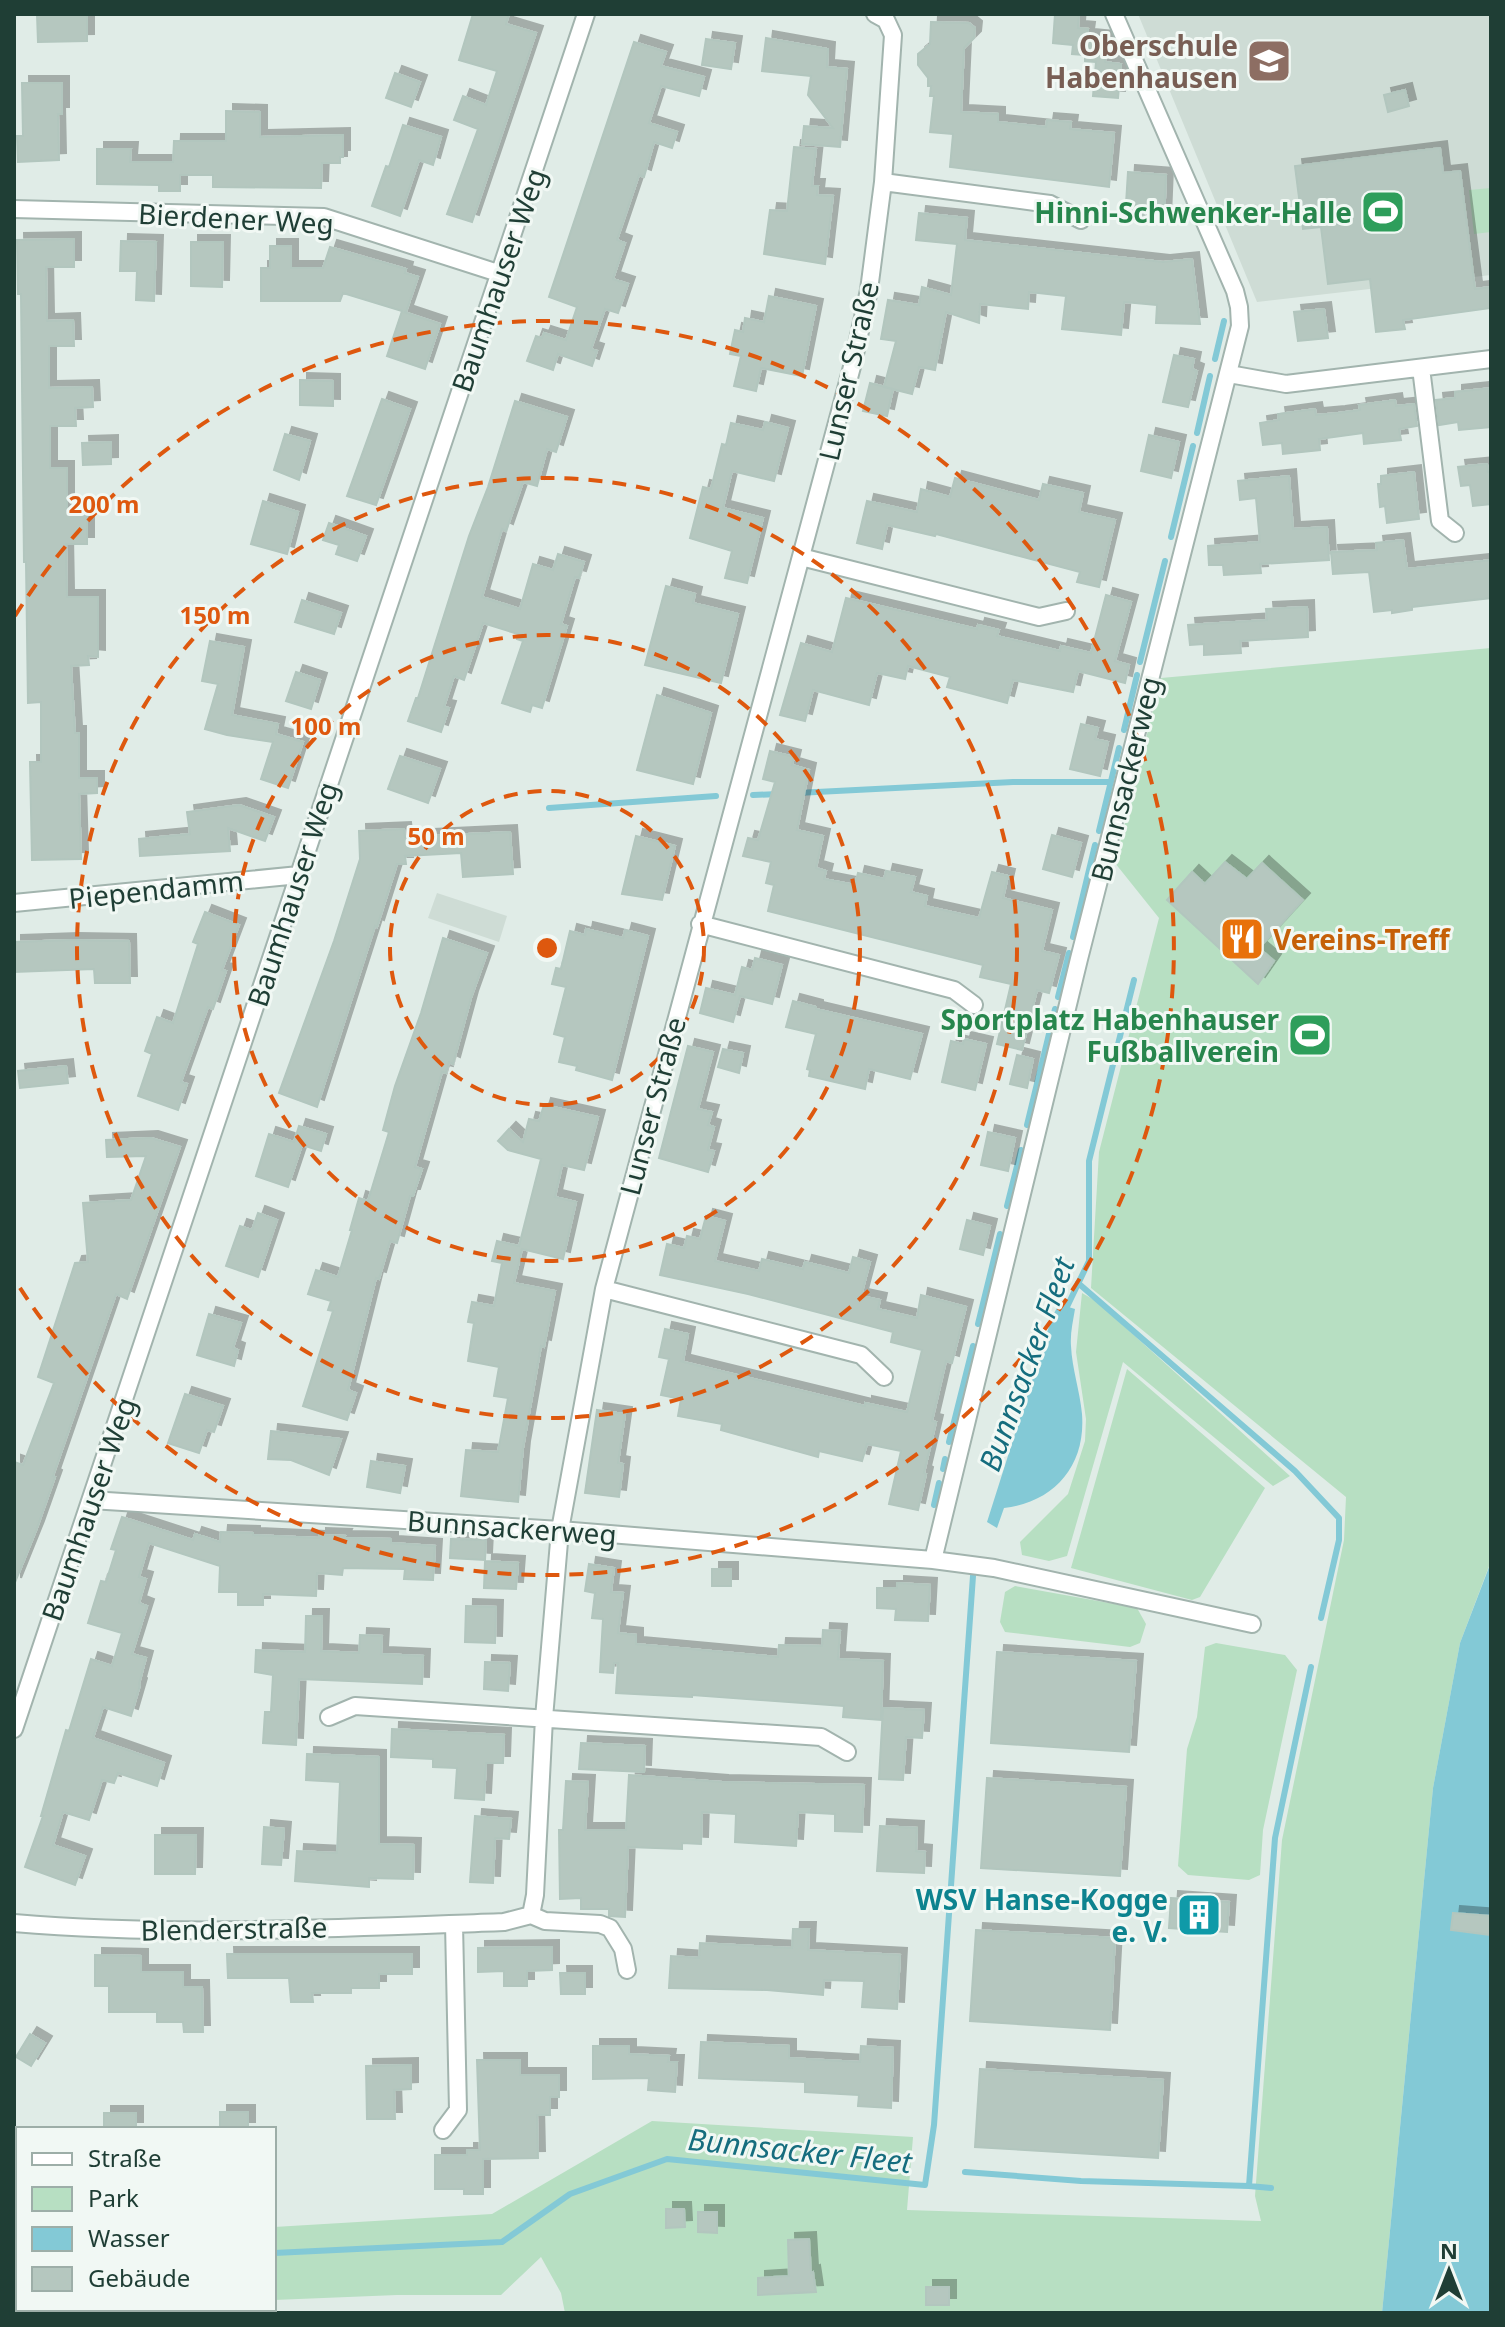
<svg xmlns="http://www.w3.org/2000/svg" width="1505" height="2327" viewBox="0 0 1505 2327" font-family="'Noto Sans',sans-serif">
	<defs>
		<filter id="shadow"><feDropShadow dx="7" dy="-7" stdDeviation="0" flood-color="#0004"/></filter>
	</defs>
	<rect width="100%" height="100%" fill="#e0ece7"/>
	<path fill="#cedcd5" d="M1138 14H1491V275L1257 302Z
		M437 893 507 916 499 942 428 918Z"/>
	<path fill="#b7dfc2" d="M1491 188V232L1474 234 1469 190Z
		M1491 648V1561L1460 1643 1433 1788 1382 2313H565L561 2293 541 2257 501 2295H397L274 2300V2227L492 2214 652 2121 913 2137 907 2210 1261 2221 1255 2196 1282 1840 1344 1540 1346 1497 1091 1288 1099 1152 1159 918 1115 863 1161 678Z
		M1082 1293 1096 1301 1290 1476 1273 1486 1123 1362 1067 1556 1049 1561 1022 1555 1020 1542 1068 1494 1085 1441 1086 1419 1076 1352Z
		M1127 1369 1265 1488 1200 1597 1192 1600 1071 1568Z
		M1015 1586 1137 1608 1146 1624 1140 1643 1130 1647 1005 1632 1000 1622 1005 1592Z
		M1216 1643 1285 1655 1297 1670 1263 1830 1260 1875 1249 1880 1188 1875 1178 1866 1187 1749 1197 1717 1205 1647Z
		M18 2303V2309H246L233 2313H14V2304Z"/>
	<path fill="#83c9d6" d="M1059 1304 1075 1309C1073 1321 1070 1334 1071 1346 1072 1369 1080 1391 1082 1414 1086 1466 1054 1502 1004 1508L997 1528 987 1522 1052 1317Z
		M1491 1562V2313H1382L1433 1788 1460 1643Z"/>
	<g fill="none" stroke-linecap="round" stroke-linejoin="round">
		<path stroke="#83c9d6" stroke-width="6" d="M1215 359 1224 321
			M1197 433 1210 376
			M1171 537 1193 446
			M1140 662 1165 561
			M1124 730 1137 675
			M797 793 1013 782H1111
			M753 795 778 794
			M549 808 716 796
			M1099 831 1119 748
			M1073 937 1095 845
			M1058 997 1069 953
			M1027 1125 1055 1009
			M1007 1206 1021 1150
			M1078 1283 1295 1471 1339 1518V1540L1321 1618
			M1064 1313 1089 1261V1161L1134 980
			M978 1324 1000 1234
			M949 1442 973 1346
			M943 1469 945 1459
			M934 1505 939 1483
			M965 2172 1081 2181 1249 2186
			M1271 2188 1249 2186 1275 1838 1311 1667
			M274 2253 502 2242 570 2194 667 2159 925 2185 934 2125 973 1576
			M65 2313 77 2309"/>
	</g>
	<path fill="#b5c7bf" stroke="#b2c6be" stroke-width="2" filter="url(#shadow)" d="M37 14H87V41L38 42Z
		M473 14H509L506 24 536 33 472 222 447 214 478 129 454 120 463 96 486 105 497 71 459 60Z
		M1055 14H1079L1078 28 1088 29 1087 36 1107 38 1105 62 1121 64 1118 98 1093 96 1096 62 1085 61V55L1072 54 1073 45 1053 43Z
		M931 22 969 23 975 28 974 38 964 48 961 112 998 114V122L1046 127 1047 120 1071 122 1070 129 1114 133 1109 187 950 167 953 134 930 132 934 96H930L931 86H928V78L918 65V54L930 44Z
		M766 38 828 49 827 67 847 69 840 147 802 144 804 126 833 128 808 95 811 76 762 71Z
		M706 39 735 43 731 69 702 65Z
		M634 42 666 52 661 66 704 77 699 96 661 86 649 123 677 132 672 148 654 142 644 177 639 175 617 240 625 243 613 279 628 284 618 313 605 309 591 349 597 351 592 366 558 354 553 370 527 361 536 336 542 338 544 333 566 340 577 307 549 297Z
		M395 73 420 82 411 107 386 98Z
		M22 83H62V114H58L59 160 18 162 17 136H23Z
		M1405 90 1409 106 1388 112 1384 95Z
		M226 111 260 112V137L343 135V157H340V163H322L321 188 213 187V175H180V191H159V185L97 184V149H131L130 162H173L174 141H226Z
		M403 125 441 137 433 165 419 160 400 216 372 206 386 166 389 167Z
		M794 147 816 149 812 186H818L817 195 833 196 825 264 764 254 770 210 787 211Z
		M1440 148 1443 173 1460 171 1475 289 1491 287V308L1403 320 1405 329 1376 332 1370 279 1328 284 1321 227 1303 229 1295 166Z
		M1128 172 1166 175 1164 223 1125 220Z
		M919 213 967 218 965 240 1163 262 1192 259 1200 324 1156 323 1157 305 1124 302 1121 335 1062 329 1066 296 1029 292 1028 309 980 304 979 323 946 312 935 370 919 367 912 394 884 387 896 341 881 339 888 300 919 305 922 287 951 295 957 244 916 240Z
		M74 239V267H46L47 321 73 320 74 346H49V388L92 387 93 407 75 408 76 426H50V468H67V509H87V544H66L67 597H98V657L88 656 89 665 71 666 75 733H79V778H97V793L79 794 81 859 32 860 30 762H41V702L28 703 26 562H24L21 294H18L17 240Z
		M121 241 156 242 154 301 136 300 137 271H120Z
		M191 242H223L222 287 191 286Z
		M270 246H291V268H323L330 247 406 269 405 273 418 277 406 312H404L440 324 425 369 387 356 402 311 343 293 340 301H261V268H270Z
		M769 296 816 306 802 376 761 368 756 391 734 386 741 356 730 354 735 330 743 332 745 318 764 322Z
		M1324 309 1328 338 1298 341 1294 312Z
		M1174 355 1194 359 1192 369 1197 371 1188 407 1163 402Z
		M300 380 333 381V406L300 405Z
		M870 383 893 389 887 416 863 411Z
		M1491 388V427L1459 430 1458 422 1439 425 1436 400 1455 398V392Z
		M382 399 410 409 376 505 347 496Z
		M1395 400 1396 406 1414 404 1417 426 1399 429 1401 440 1364 444 1363 433 1319 439 1320 450 1283 454 1282 443 1263 445 1260 423 1279 420 1278 414 1315 409 1316 415 1338 413 1360 410 1359 405Z
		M515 401 567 417 556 452 547 449 537 486 523 482 506 531 502 529 482 597 520 609 533 564 553 570 558 554 584 562 579 578 575 577 561 624 567 626 542 708 532 705 530 712 502 703 523 641 517 639 518 634 483 623 464 680 454 676 444 707 449 708 441 732 408 721 416 698H418L469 536 488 487Z
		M765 422 788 428 774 481 732 471 723 508 763 518 747 583 725 578 732 551 690 538 703 487 711 489 722 444 726 445 731 423 763 430Z
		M285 434 310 441 299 480 274 470Z
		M1149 435 1179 442 1171 478 1141 471Z
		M111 442V464L83 465 82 443Z
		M1487 464 1488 472H1491V504L1473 506 1470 485 1461 486 1458 467Z
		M1414 472 1419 519 1387 523 1385 506 1380 507 1378 484H1381V476Z
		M1289 476 1293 529 1327 527 1329 560 1260 564 1261 573 1224 575 1223 565H1209L1208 546 1260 542 1256 498 1240 500 1238 481Z
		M955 478 1039 500 1043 484 1083 493 1079 512 1115 520 1099 587 1077 582 1080 572 936 534 935 536 887 525 882 549 857 543 867 501 917 512 921 489 950 497Z
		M263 501 298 512 287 554 251 544Z
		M329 523 366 536 357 561 336 554 339 545 323 540Z
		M1403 540 1407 569 1491 560V598L1412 607V610L1392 613V610L1374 612 1369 572 1333 574 1331 552 1377 550 1376 543Z
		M666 586 695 594 693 603 738 614 721 683 645 665Z
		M1106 595 1131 602 1115 661 1129 665 1125 683 1078 671 1073 692 1013 680 1007 703 947 687 950 677 908 666 905 679 877 673 869 705 813 690 805 721 780 715 801 643 832 652 846 598 977 629 978 625 999 630 997 636 1060 651 1061 646 1091 653Z
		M302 600 341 613 334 634 295 622Z
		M1307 607 1308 637 1240 641 1241 653 1204 655V644L1190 645 1188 625 1267 620 1266 609Z
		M210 641 244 647 232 715 278 724 276 734 303 742 288 788 261 779 273 742 227 735 205 729 218 684 202 681Z
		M296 672 320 680 311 709 286 701Z
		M657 695 711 713 693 784 637 770Z
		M1081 724 1098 728 1095 739 1108 742 1100 776 1070 769Z
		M770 751 794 757 792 765 809 770 797 830 823 836 816 868 826 871 824 879 855 885 858 873 884 879 886 871 915 877 911 892 927 896 925 906 979 918 992 872 1008 876 1003 898 1052 910 1042 951 1059 955 1049 993 1037 990 1022 1050 997 1044 1011 984 980 977 983 965 768 911 774 885 766 883 771 862 743 856 748 838 758 840 775 782 763 779Z
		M400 756 440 769 428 803 388 789Z
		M239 805 274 817 265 841 228 828 230 851 140 856 139 839 190 834 187 812Z
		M404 829 405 837 510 832 513 874 463 877 461 853 405 856 406 864H397L377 927 375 926 317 1107 279 1093 334 941 360 859 359 831Z
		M1052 835 1081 843 1072 877 1043 869Z
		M636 836 675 846 662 900 622 894Z
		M1225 862 1247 879 1262 863 1303 900 1259 948 1274 961 1258 984 1167 900 1192 872 1205 884Z
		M205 912 239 925 222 970 226 971 213 1009 208 1007 181 1082 187 1084 178 1110 138 1096 152 1054 145 1051 157 1017 173 1023 198 944 193 942Z
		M586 929 623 938 625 930 648 936 612 1080 576 1070 577 1066 559 1062 565 1037 554 1034 566 987 552 984 556 968 561 969 570 931 585 935Z
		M443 938 487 953 471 998 453 1064 449 1062 446 1073 442 1072 415 1167 422 1169 413 1196H410L397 1243 390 1241 379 1279 376 1278 348 1390 356 1393 347 1420 303 1406 333 1311 328 1310 331 1301 308 1294 316 1270 338 1277 352 1230H350L359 1198 368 1201 389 1132 383 1130 395 1086 421 1013Z
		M72 940 129 941 130 983H95L94 969 14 972V942Z
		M755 958 782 965 772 1004 740 996 733 1022 700 1013 706 988 735 995 742 967 752 970Z
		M793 1001 816 1007V1009L922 1034 910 1079 869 1069 865 1089 809 1076 810 1070 807 1069 816 1034 786 1027Z
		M964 1039 986 1044 975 1090 942 1082 951 1041 963 1044Z
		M688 1046 713 1052 698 1109 712 1112 708 1125 714 1127 708 1150 714 1151 708 1172 659 1158Z
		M723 1049 743 1053 739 1073 718 1067Z
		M1017 1055 1033 1059 1027 1088 1010 1084Z
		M66 1066 68 1083 20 1088 18 1071Z
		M544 1105 598 1117 584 1170 562 1165 555 1197 576 1202 563 1259 522 1249 514 1283 555 1291 544 1347 541 1346 523 1448 518 1502 461 1496 466 1450 498 1452 508 1398 494 1396 499 1367 468 1361 474 1323 468 1322 472 1302 494 1306 502 1263 492 1261 497 1241 519 1246 541 1159 508 1150 498 1141 509 1129 523 1142 529 1119 539 1121Z
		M299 1126 326 1134 321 1151 299 1144 302 1145 288 1187 256 1176 269 1134 294 1142Z
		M988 1132 1015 1138 1008 1171 981 1165Z
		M151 1138 180 1147 127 1299 116 1294 53 1476 55 1477 37 1528 14 1585V1462L23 1465 54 1383 38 1377 75 1263 88 1262 83 1203 131 1200 146 1156 107 1157 106 1140Z
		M258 1213 277 1220 258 1277 226 1266 240 1226 252 1230Z
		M706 1216 725 1221 715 1261 759 1271 762 1259 803 1269 805 1262 849 1273 853 1257 870 1262 861 1296 880 1300 878 1309 917 1318 921 1295 966 1307 952 1363 946 1361 932 1421 936 1422 924 1473 926 1474 918 1510 889 1504 901 1451 867 1444 862 1461 819 1451 818 1457 721 1430 722 1424 678 1416 681 1399 661 1395 669 1359 659 1357 665 1329 688 1334 683 1361H680L865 1406V1403L907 1412 922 1350 891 1342 893 1332 748 1294 660 1275 667 1244 684 1248 687 1236 700 1239Z
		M967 1220 990 1226 983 1255 960 1249Z
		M209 1314 241 1323 233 1348 238 1350 234 1366 197 1355Z
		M185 1394 223 1406 214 1432 207 1430 199 1453 168 1443Z
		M597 1410 625 1414 618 1463 623 1464 619 1497 585 1493Z
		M271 1431 341 1439 329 1475 291 1460 268 1459Z
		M371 1461 405 1466 400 1493 367 1487Z
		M122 1517 193 1540 195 1534 220 1542 221 1532 253 1533V1535L319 1538V1535L345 1536 344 1538 391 1539V1543L435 1546 433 1580 404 1579 405 1569 343 1568 342 1575 317 1573 316 1596 263 1594V1605H238V1592H219L220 1566 149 1543 139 1577 146 1579 139 1603 147 1606 132 1654 146 1658 139 1684 140 1685 131 1716 103 1707 93 1738 164 1763 157 1786 118 1773 114 1783 102 1780 89 1820 63 1812 53 1845 85 1856 75 1885 25 1867 43 1816H41L66 1730 69 1731 91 1659 112 1666 122 1633 88 1623 101 1581 106 1582 116 1550 111 1549Z
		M451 1539 486 1540 485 1560 450 1558Z
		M485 1561 518 1563 516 1589 484 1588Z
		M589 1564 614 1568 611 1592 623 1593 618 1633 636 1635V1644L778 1657 779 1645 822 1646 823 1630 840 1631 838 1659 883 1661 881 1720 843 1717 844 1706 692 1695V1697L616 1693 618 1663H614L613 1673 600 1672 603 1619 592 1618 595 1593 585 1591Z
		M712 1569H731V1586H712Z
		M897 1583 930 1585 928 1621 895 1620 896 1609 877 1608V1588H897Z
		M466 1606 496 1607 495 1643 465 1642Z
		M306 1616H322L321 1651 359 1653 360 1635 382 1636 381 1654 423 1656 422 1684 299 1679 296 1745 263 1743 265 1712H271L273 1675 255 1672 256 1650 305 1652Z
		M997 1652 1136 1661 1129 1752 991 1743Z
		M485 1662 510 1663 508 1691 484 1689Z
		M883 1708 924 1710 922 1738 906 1737 903 1780 879 1779Z
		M392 1729 504 1735 503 1763H486L484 1800 455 1798 457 1768 433 1767V1759L391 1757Z
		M581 1743 645 1746 644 1772 579 1769Z
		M307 1754 379 1757V1844L414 1845 413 1879 369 1878V1887L295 1881 297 1851 337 1853 340 1782 306 1780Z
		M629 1775 722 1782 864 1785 862 1832 835 1831V1814L798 1812 796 1846 735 1842 736 1814 702 1812 701 1844 682 1843V1849L628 1847 625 1917 609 1916V1909H581V1898L560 1899 559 1830H563L566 1781 588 1782 585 1830H626Z
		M987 1778 1126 1787 1120 1876 981 1868Z
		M475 1816 511 1819 509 1839 495 1838 493 1883 470 1882Z
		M880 1826 917 1828 916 1851 925 1852 924 1873 877 1871Z
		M264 1827 284 1829 281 1865 262 1864Z
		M155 1835H196L195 1874H155Z
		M1171 1898 1229 1902 1227 1932 1169 1928Z
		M1453 1913 1491 1916V1935L1451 1930Z
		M793 1929H809L808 1950 900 1955 897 2009 862 2007 864 1981 824 1980 823 1995 767 1990 669 1988 671 1956 699 1958 700 1943 792 1948Z
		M976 1930 1115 1938 1110 2030 970 2021Z
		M552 1947V1970L527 1971V1986H504V1971L478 1972V1948Z
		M227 1954H412V1974H379V1988H351V1993H312L313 2002H291L289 1978H228Z
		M95 1955 141 1956V1972H183V1987H202L203 2032H184L183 2022H157V2012H109V1986H95Z
		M560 1973H585V1994H561Z
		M30 2034 45 2043 31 2066 16 2057Z
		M701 2042 789 2046V2058L860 2062 861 2046 893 2048 891 2108 858 2106 859 2095 805 2092V2082L699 2078Z
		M593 2046H629V2054L669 2056 668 2062H677L675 2092 648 2090 649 2078 593 2079Z
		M477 2060H520V2075H559V2097H550V2115H537L538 2158 483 2159V2194H464V2189H435V2155H467V2150H480Z
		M411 2065V2089L394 2090 395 2119H367L366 2066Z
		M980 2069 1163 2080 1158 2158 975 2147Z
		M220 2112H248V2129H220Z
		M104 2113H136V2129H104Z
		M666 2209H684L685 2227 666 2228Z
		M698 2212H717V2233L698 2232Z
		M809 2239 811 2273 813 2272 816 2292 758 2295V2278L789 2276 788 2240Z
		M926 2287H949V2305H926Z"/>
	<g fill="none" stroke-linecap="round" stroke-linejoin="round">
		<g stroke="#a2b4ae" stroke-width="20">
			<path id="street" d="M883 182 1050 204 1081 220
				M14 209 324 217 498 273
				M1421 368 1440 521 1455 533
				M1229 374 1286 384 1491 359
				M801 557 1039 617 1066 611
				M14 903 299 875
				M700 924 954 990 974 1005
				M604 1289 861 1355 884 1377
				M91 1500 560 1530 933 1560 994 1568 1252 1624
				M933 1560 1079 959 1240 326 1239 307 1235 291 1114 14
				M329 1717 355 1706 821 1737 847 1752
				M14 1729 586 14
				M531 1915 535 1895 544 1718 560 1530 604 1289 853 363 869 290 883 182 893 35 886 20 875 14
				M14 1923C177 1937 342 1928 504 1922L531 1915 545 1921 600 1924 610 1928 623 1949 627 1970
				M443 2130 458 2110 454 1924"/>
		</g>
		<use href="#street" stroke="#fff" stroke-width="16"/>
	</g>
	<g fill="none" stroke="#de580e" stroke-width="4" stroke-dasharray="14 10">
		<circle cx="547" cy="948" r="157"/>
		<circle cx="547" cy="948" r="313"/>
		<circle cx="547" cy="948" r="470"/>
		<path d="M15 616A627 627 0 1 1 15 1280"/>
	</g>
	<defs>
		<g id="school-square" transform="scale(2.3)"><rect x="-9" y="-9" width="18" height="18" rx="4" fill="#8d6e63" stroke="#f1f8f4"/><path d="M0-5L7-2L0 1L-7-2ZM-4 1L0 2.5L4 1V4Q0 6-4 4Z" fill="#fff"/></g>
		<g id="stadium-square" transform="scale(2.3)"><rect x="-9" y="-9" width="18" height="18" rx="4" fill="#2e9e5b" stroke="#f1f8f4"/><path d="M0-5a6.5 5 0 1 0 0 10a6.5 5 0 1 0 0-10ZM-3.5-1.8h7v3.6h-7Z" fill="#fff"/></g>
		<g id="restaurant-square" transform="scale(2.3)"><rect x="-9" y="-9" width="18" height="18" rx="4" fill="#e8710a" stroke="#f1f8f4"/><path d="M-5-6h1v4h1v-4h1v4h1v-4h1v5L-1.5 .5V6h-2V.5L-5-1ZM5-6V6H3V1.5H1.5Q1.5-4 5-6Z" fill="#fff"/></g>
		<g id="building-square" transform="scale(2.3)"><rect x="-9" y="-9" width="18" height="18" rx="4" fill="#0f9aa8" stroke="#f1f8f4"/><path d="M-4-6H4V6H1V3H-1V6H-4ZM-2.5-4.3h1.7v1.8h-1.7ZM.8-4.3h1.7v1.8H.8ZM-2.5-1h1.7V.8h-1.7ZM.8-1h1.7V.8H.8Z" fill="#fff"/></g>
	</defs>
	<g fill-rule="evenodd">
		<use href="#school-square" x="1269" y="61"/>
		<use href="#stadium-square" x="1383" y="212"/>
		<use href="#restaurant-square" x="1242" y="939"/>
		<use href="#stadium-square" x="1310" y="1035"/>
		<use href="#building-square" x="1199" y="1915"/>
	</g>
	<g text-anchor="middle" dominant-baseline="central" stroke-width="6" stroke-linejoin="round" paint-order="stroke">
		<g font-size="28" font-weight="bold" fill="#785e54" stroke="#f1f8f4" text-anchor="end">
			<text x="1238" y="45">Oberschule<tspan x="1238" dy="32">Habenhausen</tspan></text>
		</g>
		<g font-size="28" font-weight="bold" fill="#27864d" stroke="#f1f8f4" text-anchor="end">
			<text x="1352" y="212">Hinni-Schwenker-Halle</text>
			<text x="1279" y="1019">Sportplatz Habenhauser<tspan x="1279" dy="32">Fußballverein</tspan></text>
		</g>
		<g font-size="28" fill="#1f3e35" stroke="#f1f8f4">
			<text transform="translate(236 218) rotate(3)">Bierdener Weg</text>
			<text transform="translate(498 280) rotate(-71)">Baumhauser Weg</text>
			<text transform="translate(848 371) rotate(-77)">Lunser Straße</text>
			<text transform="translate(1125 779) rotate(-76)">Bunnsackerweg</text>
			<text transform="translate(156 889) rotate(-6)">Piependamm</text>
			<text transform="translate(292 894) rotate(-72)">Baumhauser Weg</text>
			<text transform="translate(652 1106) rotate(-75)">Lunser Straße</text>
			<text transform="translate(88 1509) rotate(-71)">Baumhauser Weg</text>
			<text transform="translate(512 1527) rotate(4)">Bunnsackerweg</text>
			<text transform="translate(234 1928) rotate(-1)">Blenderstraße</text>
		</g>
		<g font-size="28" font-weight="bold" fill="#c56008" stroke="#f1f8f4" text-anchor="start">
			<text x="1273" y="939">Vereins-Treff</text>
		</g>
		<g font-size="28" font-weight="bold" fill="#0d838f" stroke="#f1f8f4" text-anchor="end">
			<text x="1168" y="1899">WSV Hanse-Kogge<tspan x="1168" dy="32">e. V.</tspan></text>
		</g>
		<g font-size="30" font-style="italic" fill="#156d7e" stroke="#f1f8f4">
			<text transform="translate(1026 1364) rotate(-70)">Bunnsacker Fleet</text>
			<text transform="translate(800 2150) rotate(6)">Bunnsacker Fleet</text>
		</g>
	</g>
	<circle cx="547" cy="948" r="12" fill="#de580e" stroke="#f1f8f4" stroke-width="4"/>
	<g font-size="24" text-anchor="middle" font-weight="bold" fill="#de580e" stroke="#f1f8f4" stroke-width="6" stroke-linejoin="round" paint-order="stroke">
		<text x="104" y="513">200 m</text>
		<text x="215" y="624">150 m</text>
		<text x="326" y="735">100 m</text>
		<text x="436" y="845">50 m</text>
	</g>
	<rect width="1505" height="2327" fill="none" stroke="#1f3e35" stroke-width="32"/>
	<rect x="16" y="2127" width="260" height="184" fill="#f1f8f4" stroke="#9daea8" stroke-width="2"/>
	<rect x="32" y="2153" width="40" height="12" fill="#ffffff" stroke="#9daea8" stroke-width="2"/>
	<text x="88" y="2167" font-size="24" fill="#1f3e35">Straße</text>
	<rect x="32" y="2187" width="40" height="24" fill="#b7dfc2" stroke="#9daea8" stroke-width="2"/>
	<text x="88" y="2207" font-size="24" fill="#1f3e35">Park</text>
	<rect x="32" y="2227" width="40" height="24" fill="#83c9d6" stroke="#9daea8" stroke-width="2"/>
	<text x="88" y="2247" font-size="24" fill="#1f3e35">Wasser</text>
	<rect x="32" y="2267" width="40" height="24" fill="#b5c7bf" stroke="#9daea8" stroke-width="2"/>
	<text x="88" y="2287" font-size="24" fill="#1f3e35">Gebäude</text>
	<g transform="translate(1449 2271)" stroke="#f1f8f4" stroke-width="6" paint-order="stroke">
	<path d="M0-6L14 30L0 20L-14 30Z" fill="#1f3e35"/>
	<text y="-12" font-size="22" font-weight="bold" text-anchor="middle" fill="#1f3e35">N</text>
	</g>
</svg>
